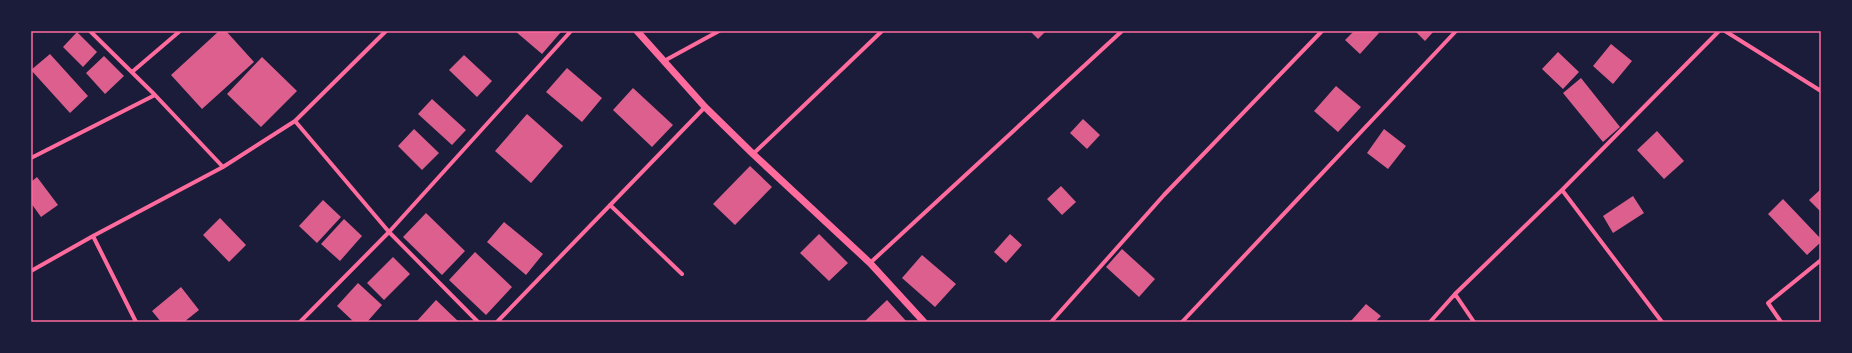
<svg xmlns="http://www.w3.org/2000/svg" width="1852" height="353" viewBox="0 0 1852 353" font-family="'Nunito Sans',sans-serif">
	<rect width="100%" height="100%" fill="#1b1b3a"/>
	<path fill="#dd5f8e" d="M219 31H226L254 62 202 109 171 75Z
		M515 31H560L561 32 542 54Z
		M1030 31H1046L1038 39Z
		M1354 31H1376L1379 33 1360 54 1345 40Z
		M1415 31H1434L1425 41Z
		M77 32 97 52 83 67 63 47Z
		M1611 44 1632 61 1613 84 1593 66Z
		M1558 52 1579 72 1563 89 1542 69Z
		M50 54 88 96 70 113 31 70Z
		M464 55 492 81 477 97 449 70Z
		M104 56 124 76 105 94 86 73Z
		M262 57 297 91 261 127 227 94Z
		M567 68 602 98 582 122 546 92Z
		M1581 78 1620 127 1603 142 1563 93Z
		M1336 86 1361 107 1338 132 1314 111Z
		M633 88 673 125 652 147 613 110Z
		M432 99 466 130 452 145 418 114Z
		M527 114 563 146 531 183 495 151Z
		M1083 119 1100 135 1087 149 1070 133Z
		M414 129 439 153 422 170 398 146Z
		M1384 129 1406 146 1388 169 1367 153Z
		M1657 131 1684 161 1664 179 1637 150Z
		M750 166 772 187 735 225 713 204Z
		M37 177 58 205 41 217 31 203V182Z
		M1061 186 1076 202 1062 215 1047 199Z
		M1821 189V212L1809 200Z
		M1633 196 1644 213 1613 233 1603 216Z
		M1783 199 1821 239V242L1807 255 1768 214Z
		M323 200 341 217 317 243 299 226Z
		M426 213 465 251 442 275 403 237Z
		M220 218 246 245 229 262 203 235Z
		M344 219 362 236 340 261 321 244Z
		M504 222 543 254 526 275 487 242Z
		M819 234 848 263 829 281 800 253Z
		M1010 234 1022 245 1006 263 994 252Z
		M1122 249 1155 279 1139 297 1106 267Z
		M475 252 512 287 486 315 449 280Z
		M922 255 956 284 935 307 902 278Z
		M393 257 410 274 384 300 367 283Z
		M358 283 382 305 367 322H354L337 306Z
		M181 287 199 310 184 322H161L152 311Z
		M436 300 459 322H416Z
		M887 300 907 322H864Z
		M1366 304 1381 316 1375 322H1352L1351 321Z"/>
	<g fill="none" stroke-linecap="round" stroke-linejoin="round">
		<path stroke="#ff6b9d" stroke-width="4" d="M90 31 155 95 223 167
			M1725 31 1821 91
			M664 61 719 31
			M132 72 180 31
			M295 121 389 232 478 322
			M753 154 882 31
			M31 158 155 95
			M1562 190 1662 322
			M610 205 682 274
			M93 236 136 322
			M870 263 1122 31
			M31 271 93 236 223 167 295 121 386 31
			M1455 294 1474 322
			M300 322 389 232 571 31
			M497 322 705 107
			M1051 322 1164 195 1322 31
			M1182 322 1456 31
			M1430 322 1455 294 1562 190 1719 31
			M1781 322 1768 303 1821 260"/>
		<path stroke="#ff6b9d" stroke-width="7" d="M637 31 705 107 753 154 870 263 924 322"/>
	</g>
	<rect width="1852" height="353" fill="none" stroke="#1b1b3a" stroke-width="64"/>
	<rect x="32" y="32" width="1788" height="289" fill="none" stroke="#ff6b9d" stroke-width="1.5"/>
</svg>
